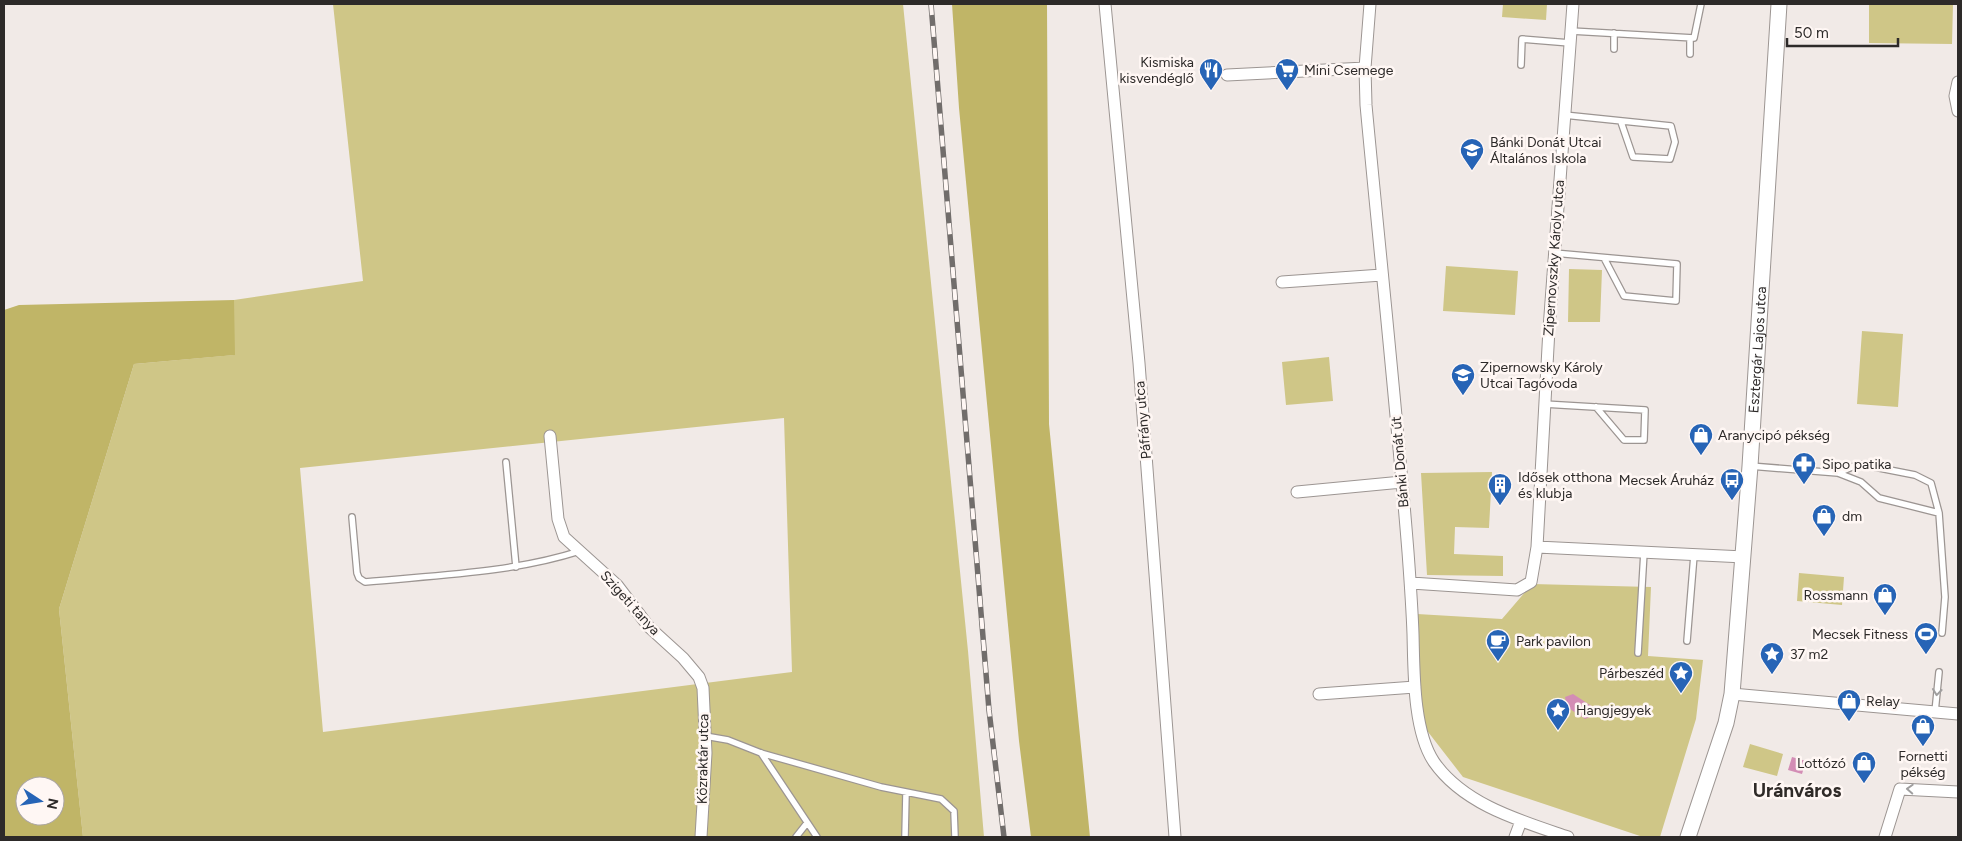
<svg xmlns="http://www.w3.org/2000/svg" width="1962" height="841" viewBox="0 0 1962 841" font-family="Figtree,sans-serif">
	<rect width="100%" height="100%" fill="#f1eae7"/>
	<path fill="#cfc687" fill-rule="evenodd" d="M333 4H903L968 651 984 837H83L59 609 134 364 234 355V300L363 281ZM784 418 792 672 323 732 300 468Z
		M1503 4H1547L1546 20 1502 17Z
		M1869 4H1953L1952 44 1869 43Z
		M1446 266 1518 271 1515 315 1443 311Z
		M1569 269 1602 270 1600 322H1568Z
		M1862 331 1903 334 1898 407 1857 404Z
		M1329 357 1333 401 1286 405 1282 362Z
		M1492 472 1489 528 1455 527 1454 554 1503 556V576L1427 575 1421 473Z
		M1799 573 1844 577 1842 605 1797 601Z
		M1532 584 1651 587 1648 656 1703 660 1696 719 1660 837H1643L1463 777 1425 728 1420 691 1417 614 1502 619Z
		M1750 744 1783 754 1777 776 1743 767Z"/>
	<path fill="#c0b567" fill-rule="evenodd" d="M952 4H1047L1049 424 1090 837H1031L1019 741 959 108Z
		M234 300 235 355 134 364 59 609 83 837H4V310L19 305ZM25 786H55V816H25Z"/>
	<path fill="#d38db5" d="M1573 694 1593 707 1592 716 1585 719 1567 707 1565 697Z
		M1792 757 1806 761 1802 774 1788 770Z"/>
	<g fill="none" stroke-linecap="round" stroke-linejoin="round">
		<g stroke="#9c9592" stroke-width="8">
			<path id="service" d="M1571 31 1694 38 1701 4
				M1614 49V33
				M1690 54V38
				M1521 65 1522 39 1570 43
				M1564 115 1671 126 1675 142 1670 159 1633 157 1621 122
				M1554 253 1677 264 1676 301 1624 296 1604 258
				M1544 404 1645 410 1644 440H1624L1596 407
				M506 462 516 567
				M1750 466 1838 473 1861 482 1879 498 1939 513 1945 597 1942 633
				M1838 473 1859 464 1915 475 1931 483 1939 513
				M352 517 357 573 359 578 365 582C437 575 511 573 580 551
				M1687 641 1694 555
				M1638 653 1644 552
				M1935 712 1939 672
				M705 736 728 740 761 753 881 787 941 799 954 811 955 837
				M761 753 817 837
				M796 837 807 823
				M905 837 906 793"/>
		</g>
		<g stroke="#9c9592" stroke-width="13">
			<path id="minor" d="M1105 4 1139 363 1175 837
				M1370 4 1365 68 1366 105C1380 254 1396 403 1408 552 1410 579 1412 606 1413 634 1414 670 1413 731 1434 762 1464 805 1521 821 1568 837
				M1573 4 1549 329 1537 547 1744 557
				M1227 75 1365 68
				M1958 82 1955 96 1958 111
				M1282 282 1382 275
				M550 436 558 519 564 537 617 585 649 627 683 658 699 677 703 688 706 753 701 837
				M1297 492 1402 482
				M1411 583 1517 590 1531 582 1537 547
				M1319 694 1415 687
				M1732 694 1958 714
				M1515 837 1521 821
				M1885 837 1900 789 1958 792"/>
		</g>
		<g stroke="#9c9592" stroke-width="17">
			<g id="tertiary">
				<path id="s1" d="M1688 837 1726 723 1732 694 1750 466 1779 4"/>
			</g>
		</g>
		<use href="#service" stroke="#fff" stroke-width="5.5"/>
		<use href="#minor" stroke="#fff" stroke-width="11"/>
		<use href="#tertiary" stroke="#fff" stroke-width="15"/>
		<g stroke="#716d6b" stroke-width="5.5">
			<path id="rail" d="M931 4 989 710 1004 837"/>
		</g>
		<use href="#rail" stroke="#fff7f4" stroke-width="4" stroke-dasharray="11" stroke-linecap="butt"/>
	</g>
	<defs><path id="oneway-chevron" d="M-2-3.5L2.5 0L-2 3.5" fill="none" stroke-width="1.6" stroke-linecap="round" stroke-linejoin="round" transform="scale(1.25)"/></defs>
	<g stroke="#a09f9f">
		<use href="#oneway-chevron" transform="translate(1937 692) rotate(96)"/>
		<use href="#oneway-chevron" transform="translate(1910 789) rotate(-177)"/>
	</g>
	<defs>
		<g id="restaurant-pin" transform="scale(1.25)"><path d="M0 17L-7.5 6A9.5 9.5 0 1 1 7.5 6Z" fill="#2664b6" stroke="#fff7f4"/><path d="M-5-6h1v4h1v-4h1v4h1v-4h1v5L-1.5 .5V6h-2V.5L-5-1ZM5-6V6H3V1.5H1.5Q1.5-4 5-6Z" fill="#fff"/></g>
		<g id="supermarket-pin" transform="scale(1.25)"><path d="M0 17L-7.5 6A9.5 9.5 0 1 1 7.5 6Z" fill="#2664b6" stroke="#fff7f4"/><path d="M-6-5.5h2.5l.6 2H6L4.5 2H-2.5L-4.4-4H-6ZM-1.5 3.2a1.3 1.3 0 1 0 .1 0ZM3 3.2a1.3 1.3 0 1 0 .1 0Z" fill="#fff"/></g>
		<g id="school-pin" transform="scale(1.25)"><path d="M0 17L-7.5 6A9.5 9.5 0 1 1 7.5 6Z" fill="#2664b6" stroke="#fff7f4"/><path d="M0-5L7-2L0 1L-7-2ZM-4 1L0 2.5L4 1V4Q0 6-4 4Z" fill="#fff"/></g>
		<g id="shop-pin" transform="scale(1.25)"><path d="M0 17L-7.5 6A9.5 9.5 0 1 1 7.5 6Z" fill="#2664b6" stroke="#fff7f4"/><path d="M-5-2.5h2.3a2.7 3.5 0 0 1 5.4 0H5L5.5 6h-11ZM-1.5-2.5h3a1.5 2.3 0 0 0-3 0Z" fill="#fff"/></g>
		<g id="pharmacy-pin" transform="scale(1.25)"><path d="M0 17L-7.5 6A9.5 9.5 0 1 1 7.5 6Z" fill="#2664b6" stroke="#fff7f4"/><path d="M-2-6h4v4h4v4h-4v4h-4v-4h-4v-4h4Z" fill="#fff"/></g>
		<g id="bus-pin" transform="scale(1.25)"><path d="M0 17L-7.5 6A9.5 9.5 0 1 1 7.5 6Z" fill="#2664b6" stroke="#fff7f4"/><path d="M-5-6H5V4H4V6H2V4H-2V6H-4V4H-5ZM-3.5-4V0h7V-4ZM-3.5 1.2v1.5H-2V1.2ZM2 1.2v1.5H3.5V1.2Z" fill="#fff"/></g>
		<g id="building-pin" transform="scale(1.25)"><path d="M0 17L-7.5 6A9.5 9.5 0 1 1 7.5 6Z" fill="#2664b6" stroke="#fff7f4"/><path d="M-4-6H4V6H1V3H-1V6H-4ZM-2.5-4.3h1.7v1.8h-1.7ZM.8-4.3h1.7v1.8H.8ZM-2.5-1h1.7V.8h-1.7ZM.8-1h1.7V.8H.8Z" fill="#fff"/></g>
		<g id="stadium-pin" transform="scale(1.25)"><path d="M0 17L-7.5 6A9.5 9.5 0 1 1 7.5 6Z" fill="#2664b6" stroke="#fff7f4"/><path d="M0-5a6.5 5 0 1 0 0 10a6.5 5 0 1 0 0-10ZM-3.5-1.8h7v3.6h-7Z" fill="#fff"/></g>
		<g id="cafe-pin" transform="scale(1.25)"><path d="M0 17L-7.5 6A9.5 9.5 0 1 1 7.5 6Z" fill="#2664b6" stroke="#fff7f4"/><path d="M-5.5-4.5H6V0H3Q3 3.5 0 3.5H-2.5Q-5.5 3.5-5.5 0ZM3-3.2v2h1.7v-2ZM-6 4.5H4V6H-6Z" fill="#fff"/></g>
		<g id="sight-pin" transform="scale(1.25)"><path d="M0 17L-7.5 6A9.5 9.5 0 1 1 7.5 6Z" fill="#2664b6" stroke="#fff7f4"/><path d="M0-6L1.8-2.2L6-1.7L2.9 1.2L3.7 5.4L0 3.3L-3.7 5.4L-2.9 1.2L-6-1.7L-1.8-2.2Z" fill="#fff"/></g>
	</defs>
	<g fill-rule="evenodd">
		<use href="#restaurant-pin" x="1211" y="70"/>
		<use href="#supermarket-pin" x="1287" y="70"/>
		<use href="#school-pin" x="1472" y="150"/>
		<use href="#school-pin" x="1463" y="375"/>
		<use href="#shop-pin" x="1701" y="435"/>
		<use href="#pharmacy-pin" x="1804" y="464"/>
		<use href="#bus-pin" x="1732" y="480"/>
		<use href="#building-pin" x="1500" y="485"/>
		<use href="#shop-pin" x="1824" y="516"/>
		<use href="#shop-pin" x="1885" y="595"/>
		<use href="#stadium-pin" x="1926" y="634"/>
		<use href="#cafe-pin" x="1498" y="641"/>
		<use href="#sight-pin" x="1772" y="654"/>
		<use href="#sight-pin" x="1681" y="673"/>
		<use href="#shop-pin" x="1849" y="701"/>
		<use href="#sight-pin" x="1558" y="710"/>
		<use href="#shop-pin" x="1923" y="726"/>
		<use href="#shop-pin" x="1864" y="763"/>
	</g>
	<g text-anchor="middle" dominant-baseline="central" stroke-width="5" stroke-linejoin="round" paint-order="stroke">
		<g font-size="14" fill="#2d2a29" stroke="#fff7f4" text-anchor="start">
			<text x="1194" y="62" text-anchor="end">Kismiska<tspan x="1194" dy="16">kisvendéglő</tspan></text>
			<text x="1304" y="70">Mini Csemege</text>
			<text x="1490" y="142">Bánki Donát Utcai<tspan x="1490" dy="16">Általános Iskola</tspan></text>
			<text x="1480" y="367">Zipernowsky Károly<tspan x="1480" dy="16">Utcai Tagóvoda</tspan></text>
			<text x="1718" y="435">Aranycipó pékség</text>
			<text x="1822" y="464">Sipo patika</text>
			<text x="1518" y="477">Idősek otthona<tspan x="1518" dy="16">és klubja</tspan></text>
			<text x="1714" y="480" text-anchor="end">Mecsek Áruház</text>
			<text x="1842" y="516">dm</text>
			<text x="1868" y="595" text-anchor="end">Rossmann</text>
			<text x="1908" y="634" text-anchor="end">Mecsek Fitness</text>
			<text x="1516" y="641">Park pavilon</text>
			<text x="1790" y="654">37 m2</text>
			<text x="1664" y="673" text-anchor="end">Párbeszéd</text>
			<text x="1866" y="701">Relay</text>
			<text x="1576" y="710">Hangjegyek</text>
			<text x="1923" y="756" text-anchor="middle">Fornetti<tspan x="1923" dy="16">pékség</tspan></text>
			<text x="1846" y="763" text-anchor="end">Lottózó</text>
		</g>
		<g font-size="14" fill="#2d2a29" stroke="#fff7f4">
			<text transform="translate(1554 258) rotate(-86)">Zipernovszky Károly utca</text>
			<text stroke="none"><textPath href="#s1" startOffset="495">Esztergár Lajos utca</textPath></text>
			<text transform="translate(1143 420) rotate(-95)">Páfrány utca</text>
			<text transform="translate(1400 462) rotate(-95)">Bánki Donát út</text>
			<text transform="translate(630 603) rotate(48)">Szigeti tanya</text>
			<text transform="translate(703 759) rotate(-89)">Közraktár utca</text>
		</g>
		<g font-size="19" font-weight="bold" fill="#302b28" stroke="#fff7f4">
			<text x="1797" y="790">Uránváros</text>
		</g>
	</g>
	<rect width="1962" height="841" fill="none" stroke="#2d2a29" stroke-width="10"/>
	<g transform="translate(40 801) rotate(102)"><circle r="24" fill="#fff7f4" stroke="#aba5a3"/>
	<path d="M0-4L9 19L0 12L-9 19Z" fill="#2664b6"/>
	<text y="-8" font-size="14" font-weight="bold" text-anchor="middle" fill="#2d2a29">N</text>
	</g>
	<path d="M1787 38v8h111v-8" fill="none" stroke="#2d2a29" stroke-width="2.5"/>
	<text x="1794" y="38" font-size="15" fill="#2d2a29" stroke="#fff7f4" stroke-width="4" paint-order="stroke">50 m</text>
</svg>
